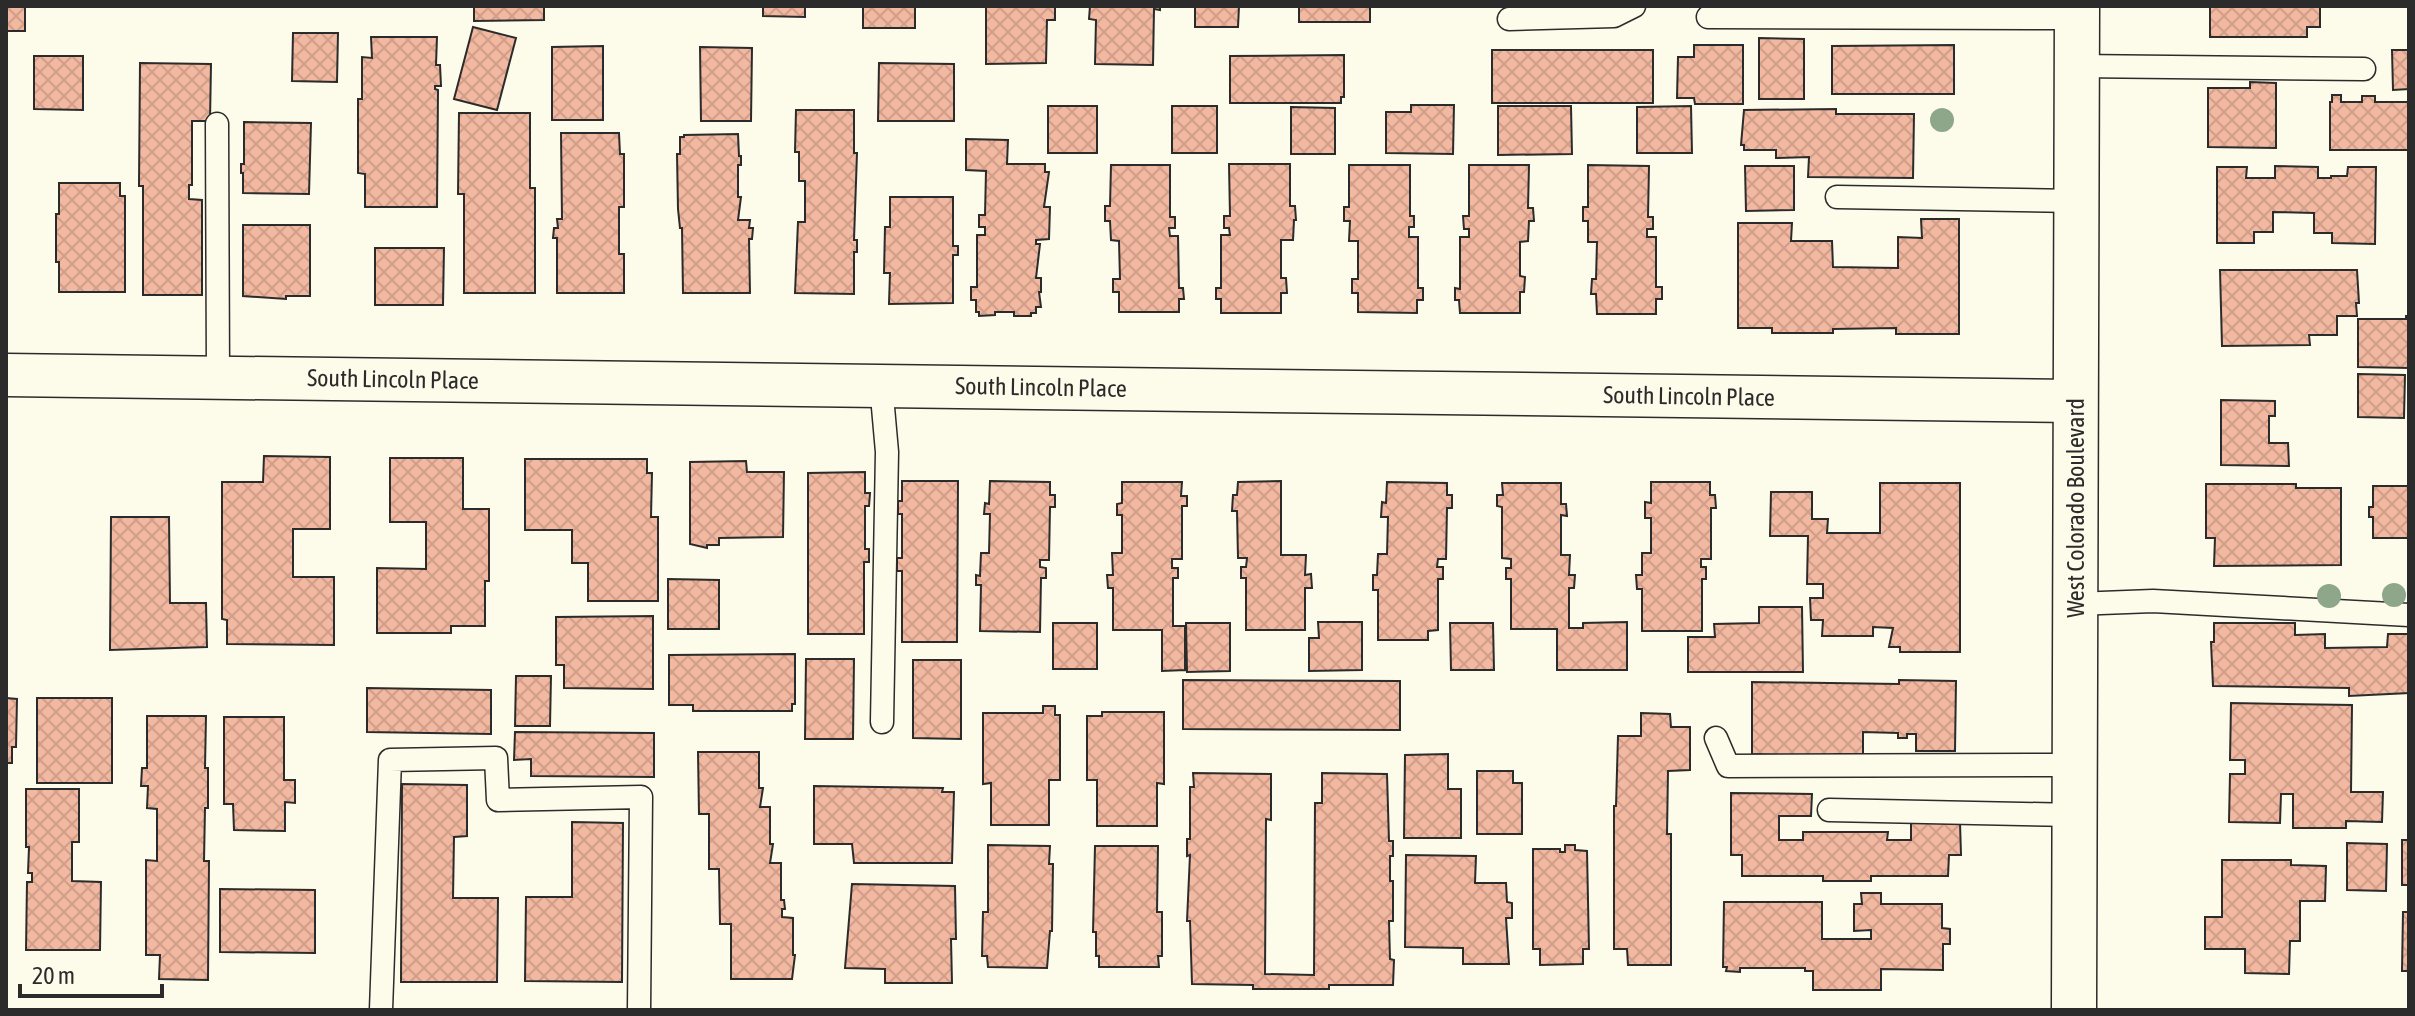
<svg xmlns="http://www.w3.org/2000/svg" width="2415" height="1016" viewBox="0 0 2415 1016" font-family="'Asap Condensed',sans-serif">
	<defs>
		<pattern id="building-cross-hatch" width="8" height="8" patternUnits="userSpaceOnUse" patternTransform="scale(2)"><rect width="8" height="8" fill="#f2b8a0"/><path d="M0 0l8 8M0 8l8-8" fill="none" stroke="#d09e8a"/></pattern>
	</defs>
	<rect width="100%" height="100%" fill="#fdfbea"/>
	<path fill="url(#building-cross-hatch)" stroke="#2b2b2b" stroke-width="2" d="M6 6H25V31H6Z
		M474 6H544V20L474 21Z
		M763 6H805V17L763 16Z
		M863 6H915V28H863Z
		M986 6H1055V20H1047L1046 63 986 64Z
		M1090 6H1160V10L1154 9 1153 65 1095 64 1096 20 1089 19Z
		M1195 6H1239L1238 27H1195Z
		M1299 6H1370V22H1299Z
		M2210 6H2320V27H2307V37H2210Z
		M473 27 516 38 497 110 454 99Z
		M293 33H338L337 82 292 81Z
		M371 37H437L436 65H440L441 86H435V89L438 90 437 207H365V174L358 173V99H362V57L372 58Z
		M1759 38 1804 39V99H1759Z
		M1694 45H1743V104H1695L1694 98H1677L1678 57H1694Z
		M1954 45V94H1832V46Z
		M603 46V120H552V47Z
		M700 47 752 48 751 121H701Z
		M1492 50H1653V103H1492Z
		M2392 50H2409V89L2393 90Z
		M1344 55V97H1341V103H1230V56Z
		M34 56H83V110L34 109Z
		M140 63 211 64 210 121H192V185H189V199L202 200V295H143V186H139Z
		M879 63 954 64V121H878Z
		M2250 82 2276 83V148L2208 147V88H2250Z
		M2332 95H2341V102H2362V96H2375V102H2409V150H2330V102H2332Z
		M1411 105H1454L1453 154 1386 153V112H1411Z
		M1048 106H1097V153H1048Z
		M1172 106H1217V153H1172Z
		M1498 106H1571L1572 154 1498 155Z
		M1691 106 1692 153H1637V107Z
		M1291 107 1335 108V154H1291Z
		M1836 109V114H1914L1913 178 1808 177 1809 157 1776 158V150H1744V145H1741L1744 110Z
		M796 110H854V153H857L854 240H857V252H854V294L795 293 798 222H805V181H799V152H795Z
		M459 113H530V188H535V293H464V194H458Z
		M244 122 311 123 309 194 243 193V173H241V164H244Z
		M561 133H619L620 154H624V207H619V254H624V293H557V238H553L554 228H558L557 219H562Z
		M738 134 739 156H741V165H738V197H741L738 220H750L749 228H753L752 239H749L750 293H683L682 228H680L678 209 677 154H680V137H684V135Z
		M966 139 1008 140 1007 164H1045V172H1049L1044 207H1050L1049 239 1036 240V244H1040L1036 278H1041V292H1039L1041 307H1036V313H1031V316H1014V312H995V315L979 316V312H976V300H971V287H977V235H985V227H979V215H985L986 171 966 170Z
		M1229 164H1290V206H1295L1296 220H1294L1293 240H1281V278H1286L1287 293H1281V313H1221V299H1216V288H1221V235H1230L1229 228H1224V216H1230Z
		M1111 165H1170V217H1175V228H1169L1170 236H1178L1179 288H1183L1184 299H1179V312H1119V292H1113V279H1120L1119 241 1111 240 1110 221H1105V206H1110Z
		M1349 165H1410V216H1414V227H1409V237H1418V288H1423V300H1417V313L1358 312V293H1352V279H1358V241H1349L1350 221H1344V207H1349Z
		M1469 165H1529L1528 208H1533L1534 221H1529L1528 241 1520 242V276L1525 277 1524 292H1520V313H1460L1459 300H1455V288L1460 289V237H1469V229H1464L1463 216H1469Z
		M1588 165 1649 166 1648 217H1653V229H1647V237H1656V287H1662V299H1656V314H1597L1596 294H1591L1592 279H1596L1597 242H1588V221H1583V207H1588Z
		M1745 166H1794V210L1746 211Z
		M2275 166 2318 167V178H2331V176H2347L2348 167H2376L2375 244 2332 243V233H2314V213L2273 212V232H2254V243H2217V167H2247L2246 178H2275Z
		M59 183H120V196H125V292H59V262H56V214H59Z
		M890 197H953V246H958V255H953V303L889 304 890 273H884L885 227H890Z
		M1921 219H1959V334H1896V328L1833 329V333H1772V328H1738V223H1792L1791 241H1832L1833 267 1898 268V237L1922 238Z
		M243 225H310V296H286V299L243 296Z
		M375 248H444L443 305H375Z
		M2220 270H2357L2359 303H2356L2357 316H2337V335H2309L2310 345 2222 346Z
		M2406 316H2409V368L2358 367V319H2406Z
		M2358 374 2405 375 2404 418 2358 417Z
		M2221 400 2275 401V416H2269V443H2288L2289 466 2221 465Z
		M264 456 330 457V529H293V577H334V645L227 644V620L222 619V482H263Z
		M390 458H463V509H489V581H485V626H451V633H377V568L426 569V522H390Z
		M525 459H647V473H652L651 517H658V601H588V563H572V530H525Z
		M746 461 747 472H784L783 537 719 538V545H707V548L690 544V462Z
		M865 472V493H870L869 506H865V549H869V562H864V634H808V473Z
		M902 481H958L957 642H902V571H897V558H902V514H898V501H902Z
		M990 481 1050 482V495H1055V507H1050L1049 560H1040V567L1046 568V578H1041L1040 632 980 631 981 585H976V575L980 576 981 553H989L990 514H984L985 503 989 504Z
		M1281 481V555H1306L1305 575 1311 574 1312 588H1305V630H1246V578H1241V567H1246L1247 558H1238L1237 511H1232L1233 495H1237L1238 482Z
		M1122 482H1182L1181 496H1187V506H1182V559H1172V568H1178V578H1173V626H1185V670L1162 671V630H1113V588H1108L1107 575H1113L1112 553H1122V515H1117V504L1122 503Z
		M1387 482 1447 483V495H1452V508H1447L1446 559H1438L1437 567H1443V579H1438V630L1428 631V640H1378V590H1373V575H1377L1378 554H1387L1388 517H1381L1382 502 1386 503Z
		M1651 482H1710V495H1715L1716 508H1711V559H1701V567H1706V579H1702V631H1642V589H1637L1636 575H1642V553H1651V518H1645V502L1651 503Z
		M1502 483H1561V504H1566L1567 516 1561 515V555H1570L1569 575H1575L1574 588H1569V628H1583V623L1627 622V670H1557V629H1511V579H1506V568H1511V559L1502 558V507L1497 506V495H1503Z
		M1880 483H1960V652H1900V647H1889L1893 628 1873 627V636H1822L1823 620H1811L1810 598H1823V584H1807L1808 536H1770L1771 492H1812V519H1828L1827 533H1880Z
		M2206 484H2296V488H2341V565L2214 566 2215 538H2206Z
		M2373 486H2409V538H2373V517H2369V507H2373Z
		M111 517H169L170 603H206L207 647 110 650Z
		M668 579 719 580V629H668Z
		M1759 607H1802L1803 672H1688V637H1715L1714 624 1759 623Z
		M653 616V689L564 688V665H556V617Z
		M1318 622H1362V670L1309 671V638H1319Z
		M1053 623H1097V669H1053Z
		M1186 623H1230V671L1187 672Z
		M1450 623H1493L1494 670H1451Z
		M2214 623H2295V635L2325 634V648L2387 647 2388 634H2408L2409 631V693L2349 696V688L2213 686 2211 642H2214Z
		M795 654V704H792V711H693V705H669V655Z
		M806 659H854L853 739H805Z
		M913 660H961V739L913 738Z
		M516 676H551L550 726H515Z
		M1183 680 1400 681V730L1183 729Z
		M1899 680 1956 681 1955 751H1916V734H1907V738H1898V733L1863 732V754H1835V757L1752 754V682L1899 684Z
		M367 688 491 690V734L367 732Z
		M6 698 17 699 16 747H12V763H6Z
		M37 698H112V783H37Z
		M2231 703 2352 705 2351 792H2383L2382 822 2346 821V828H2293V794H2281L2280 823 2229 822 2230 774H2245V760H2230Z
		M1043 706H1055V715H1060V780H1049V825H991V783L983 784V713H1043Z
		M1102 712H1164V784L1157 783V826H1097V780H1087V716H1102Z
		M1641 713 1670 714 1671 727H1690V770L1668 771 1667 834H1671V965H1628L1627 949H1614V806H1616L1618 736H1641Z
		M147 716H206L205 768H208V808H205L204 861H209L208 980 159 979 160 955H146V860L157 861V809L147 808 148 786H141L142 768H147Z
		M224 717H284V780H295V803L285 802V831L234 830 233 804H224Z
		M515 732 654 733V777L531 776V759L514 760Z
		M698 752H759V788H763L760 807H770V844H773L770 863H781V900H784L785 909H782V917L793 918V955H795L792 979H731V924H720L719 869H709V814H699Z
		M1448 754V789H1461V838H1404L1405 755Z
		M1477 771H1513V783H1522V834H1477Z
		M1193 773 1271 774V820L1266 819 1265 974 1314 975 1315 803H1322V773L1387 774 1389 841H1393V856H1390V881H1393V921H1389L1390 959 1394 960 1393 985H1329V989H1253V985L1192 984 1190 921H1187L1190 855 1187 856V839H1190V787H1194Z
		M402 784 467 785V836L454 837 453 898H498L497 982H401Z
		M814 786 943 788 942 792H954L952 863H854L852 844H814Z
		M26 789H79V842H72V881L101 882 100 950H26L27 882H32V873H28L29 847H26Z
		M1731 793 1812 794 1811 816H1779V840H1803V832H1888L1887 840H1911V823H1960L1961 855H1949L1948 876H1871V881H1823V876H1742V855H1731Z
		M572 822 623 823 622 982 525 981 526 897H572Z
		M2402 840H2409V885H2402Z
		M2347 843 2387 844 2386 891 2347 890Z
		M988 845 1050 846 1049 864H1053L1052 931H1050L1047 968 988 967 987 956H982L983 912H988Z
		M1565 845H1575V850L1587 851 1589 949H1583V964L1540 965V949H1533V849H1560V852H1565Z
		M1095 846H1158L1157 912H1162V956H1158L1159 967H1099V956H1096V932H1093Z
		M1406 855 1476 856 1475 883H1506L1507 902 1512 903V918H1506L1509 964H1463V948L1405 947Z
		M2222 860H2291V865L2326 866 2325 901H2300V941H2290L2289 974 2245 973V949H2205V917H2222Z
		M852 884 955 886 956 939H951L952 983H885V969L845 968Z
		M220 889 315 890V953L220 952Z
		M1861 893H1881V904H1942V928L1950 929V944H1943V970L1881 969V990H1813V971H1805V968H1740V972L1726 971 1727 967H1723L1724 902H1822V939H1871V930L1854 931V904H1862Z
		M2403 912H2409V971H2402Z"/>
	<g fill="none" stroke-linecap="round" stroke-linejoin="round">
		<g stroke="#2b2b2b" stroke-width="25">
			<path id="service" d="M1708 17 2076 18
				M1509 19 1614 16 1634 6
				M2076 66 2364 69
				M217 124 218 376
				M1837 197 2075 201
				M881 385 887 452 882 722
				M2075 604 2153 601 2409 615
				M1716 738 1728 766 2074 765
				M1829 810 2075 815
				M381 1010 390 760 496 758 498 800 641 797 639 1010"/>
		</g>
		<g stroke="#2b2b2b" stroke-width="45">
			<path id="minor" d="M6 375 2075 401"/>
		</g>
		<g stroke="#2b2b2b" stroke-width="47">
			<path id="tertiary" d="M2074 1010 2077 6"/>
		</g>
		<use href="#service" stroke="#fdfbea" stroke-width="22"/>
		<use href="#minor" stroke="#fdfbea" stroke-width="42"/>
		<use href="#tertiary" stroke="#fdfbea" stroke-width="44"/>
	</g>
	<g fill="#8ea78a">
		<circle cx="1942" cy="120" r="12"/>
		<circle cx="2394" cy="595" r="12"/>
		<circle cx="2329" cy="596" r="12"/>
	</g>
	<g text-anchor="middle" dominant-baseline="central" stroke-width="6" stroke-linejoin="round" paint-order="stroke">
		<g font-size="24" fill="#2b2b2b" stroke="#fdfbea">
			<text transform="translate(393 379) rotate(1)">South Lincoln Place</text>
			<text transform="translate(1041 387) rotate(1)">South Lincoln Place</text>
			<text transform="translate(1689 396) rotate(1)">South Lincoln Place</text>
			<text transform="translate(2075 508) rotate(-90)">West Colorado Boulevard</text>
		</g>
	</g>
	<rect width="2415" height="1016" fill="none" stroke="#2b2b2b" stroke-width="16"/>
	<path d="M20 984v12h142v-12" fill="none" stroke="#2b2b2b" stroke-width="4"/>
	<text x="32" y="984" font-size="24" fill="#2b2b2b" stroke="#fdfbea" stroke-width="6" paint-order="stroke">20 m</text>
</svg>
